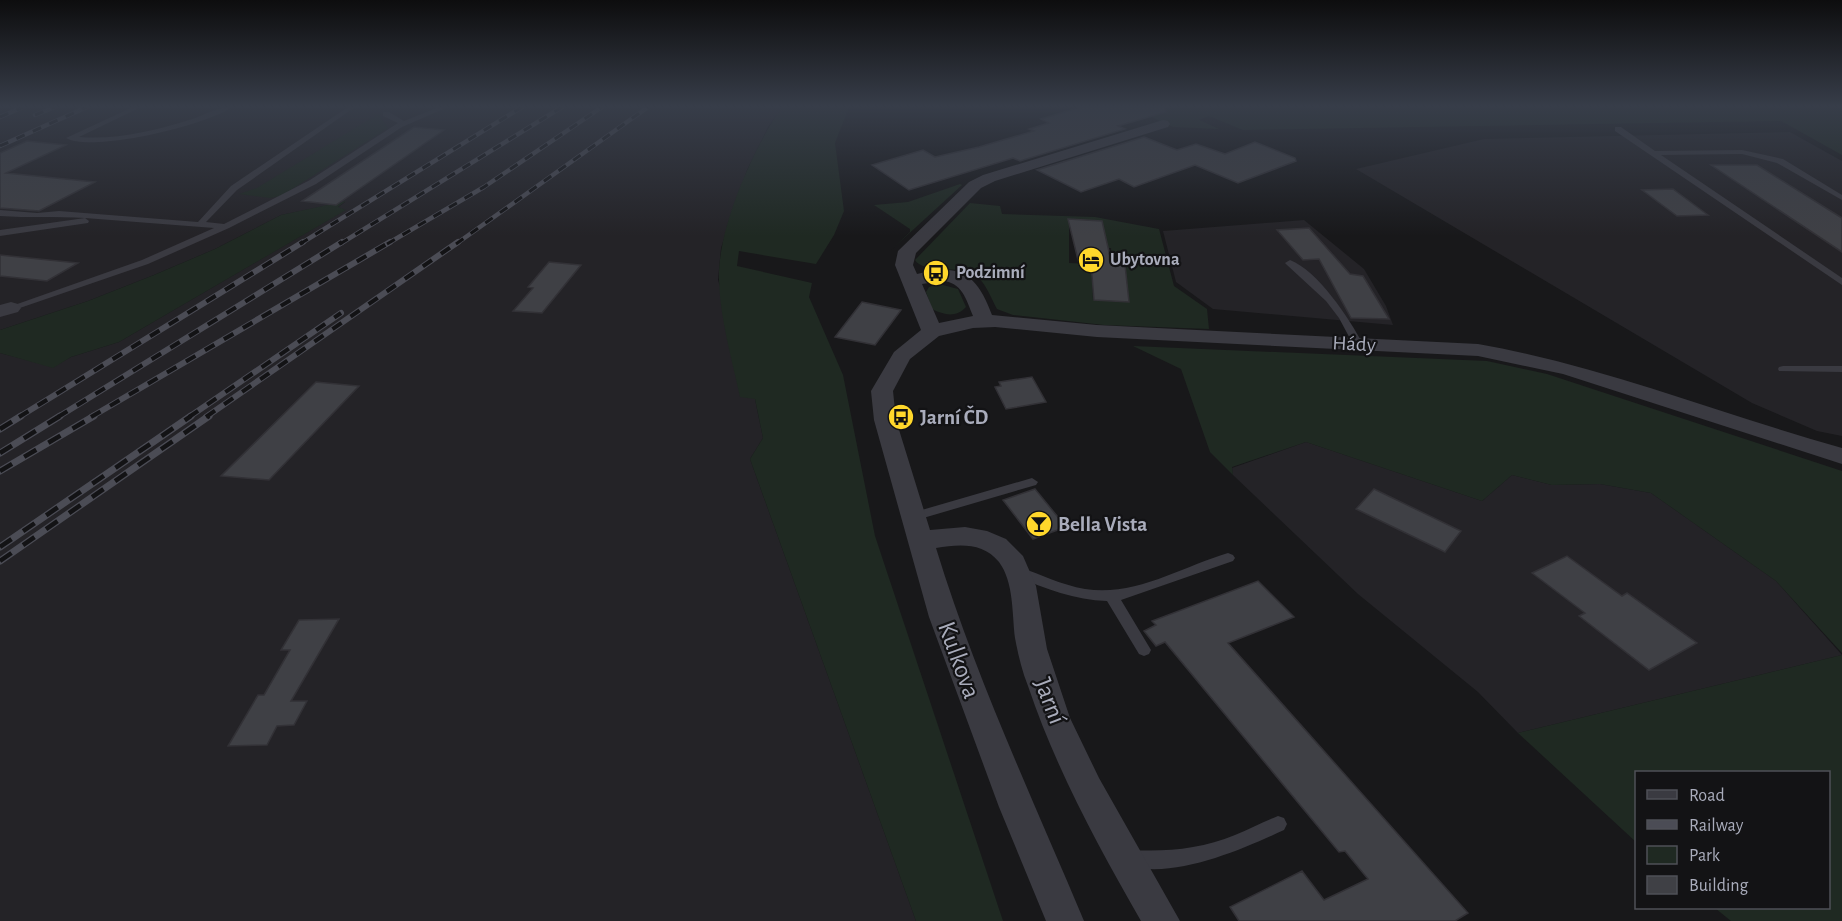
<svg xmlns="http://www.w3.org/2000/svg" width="1842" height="921" viewBox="0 0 1842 921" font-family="'Alegreya Sans',sans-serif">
	<rect width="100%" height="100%" fill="#18181a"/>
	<path fill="#242327" d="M0 107H782L768 127 747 170 721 248 718 280 755 399 763 438 750 459 916 921H0V353L53 367 71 357 119 342 345 210 337 208 345 202 281 215 215 249 154 275 88 301 0 330Z
		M1790 132 1842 161V436L1817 431 1752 403 1356 169 1484 139Z
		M1304 220 1364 269 1386 306 1393 325 1213 309 1176 282 1163 231Z
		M1306 442 1482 501 1512 475 1552 485 1600 484 1651 493 1776 581 1842 655 1518 733 1478 692 1358 594 1233 475 1232 468Z"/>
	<path fill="#1f2922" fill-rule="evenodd" d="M782 107H849L835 143 844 211 834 235 816 264 739 251 737 266 812 283 809 297 843 375 875 536 1003 921H916L750 459 763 438 755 399 740 397C732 359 720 319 719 280 717 230 753 148 782 107Z
		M1160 107H1842V155L1781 121 1243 130 1209 116 1199 120 1219 129 1173 127 1145 114Z
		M378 114 388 128 281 196 270 198 239 194 257 188Z
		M960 184 962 185 891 250 910 232V229L874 205 908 202Z
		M346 201 338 207 346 210 119 342 71 357 53 368 0 353V330L88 301 154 275 215 249 281 215Z
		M970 203 1000 206 1002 214 1095 217 1159 229 1174 286 1207 309 1209 329 1104 325 1013 315 997 309C991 298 985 280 973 274 960 266 922 273 915 260ZM1069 220 1101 221 1103 248H1111L1112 265 1125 266 1129 302 1093 300 1091 264 1069 263Z
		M939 284 958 289 966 307C956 318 944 315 932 309L926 292 929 287Z
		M1133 346 1487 361 1547 374 1842 471V653L1776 581 1651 493 1600 484 1552 485 1512 475 1482 501 1306 442 1232 467 1233 475 1210 452 1181 369Z
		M1842 655V921H1731L1715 908H1828V772H1636V842L1518 733Z"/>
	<path fill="#3f4045" stroke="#323136" stroke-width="1.5" d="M1081 107H1165L1166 112 1118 126 1125 129 1020 161 1013 158 909 190 872 165 923 150 935 157 979 147 1034 131 1029 129 1049 123 1041 119Z
		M414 127 444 130 336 205 302 201Z
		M1144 137 1177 150 1196 144 1225 154 1255 142 1295 158 1296 161 1238 183 1195 165 1134 187 1119 179 1081 192 1037 170Z
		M27 141 66 145 6 173 95 182 39 211 0 208V153Z
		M1711 165H1757L1842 218V252Z
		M1673 189 1708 215 1677 216 1642 190Z
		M1068 219 1102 221 1112 265H1125L1129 302 1094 300 1091 264H1079Z
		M1309 228 1350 274 1363 276 1389 319 1351 318 1319 259 1303 260 1277 230Z
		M0 255 78 263 47 281 0 276Z
		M549 262 581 265 542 313 513 311 533 288 528 287Z
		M862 302 901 310 875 345 835 337Z
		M1032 377 1046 402 1006 409 995 387 1001 386 999 382Z
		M316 382 359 386 269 480 221 476Z
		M1035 489 1066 527 1033 539 1003 500Z
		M1374 489 1461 531 1445 552 1356 509Z
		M1567 556 1622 596 1627 593 1697 643 1649 670 1579 616 1585 613 1532 573Z
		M1258 581 1294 617 1228 643 1468 913 1455 921H1239L1230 907 1302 871 1324 900 1368 879 1345 851 1339 852 1165 642 1156 646 1144 631 1156 625 1152 621Z
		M339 619 291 701H307L294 725 277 726 267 745 228 746 258 695H264L290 650H281L299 620Z"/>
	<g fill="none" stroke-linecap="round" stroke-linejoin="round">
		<path fill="#3a3a41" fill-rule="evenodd" d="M133 107H141L79 137C116 140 154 131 189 120 203 116 218 106 232 107 208 125 92 153 66 138Z
			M348 107H355L237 190 206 222 224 224 310 180 398 123 383 116V112H389L404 121 439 107H448L402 127 316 184 229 228 148 264 14 310 11 311 6 308 142 260 214 228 85 218 89 221 88 223 0 236V230L85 218C56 216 28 218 0 216V210L37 213 59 211 198 222 231 186Z
			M1615 127H1621L1655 151 1742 150 1783 159 1842 195V200L1777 163 1742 154 1661 155 1842 278V285L1615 131Z
			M1290 260C1318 271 1349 318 1363 344L1362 346H1354L1339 318 1326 301 1287 265 1285 263Z
			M1783 366H1842V372L1779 371 1778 369 1779 367Z
			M1032 478 1038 482 1036 485 913 521 907 517 908 514Z
			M1228 553 1233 555 1235 558 1233 561 1121 600 1151 650 1149 654 1144 656 1139 654 1107 601C1074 600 1043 588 1013 575L1011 572 1013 569 1018 567C1041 574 1061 585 1085 589 1135 597 1181 567 1228 553Z
			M1278 816 1284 818 1287 824 1284 830C1243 849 1169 882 1124 864L1121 858 1124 852 1130 850C1167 852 1201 849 1235 835 1250 829 1263 822 1278 816Z"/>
		<path fill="#3a3a41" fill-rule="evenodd" d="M1163 120 1168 121 1170 124 1168 127 995 181 981 188 916 253 913 265 917 274C961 262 977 275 992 315L1097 325 1478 344C1603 366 1720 414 1842 448V464L1563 374 1478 356 1097 337 995 327 973 328 939 336 910 359 893 391 896 420 930 530 965 527 987 531 1006 539 1023 556 1036 586 1047 649 1070 718 1099 778 1180 921H1141C1098 846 1056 769 1028 686 1022 671 1018 654 1015 638 1012 614 1014 582 999 562 983 542 959 544 936 548 975 676 1032 797 1084 921H1046L999 807 929 617 874 420 871 391 894 352 921 330 895 265 898 251 969 182 983 175ZM942 281C962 282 966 299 973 316L939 323 922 284Z
			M11 302 18 304 21 308 18 312 0 317V305Z"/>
		<g stroke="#4b4c55" stroke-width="4.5">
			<path id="rail-far2" d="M35 115 55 107
				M0 117 23 107
				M0 146 87 107
				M300 244 522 107
				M340 244 562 107
				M387 244 484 187 602 107
				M456 244 648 107"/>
		</g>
		<g stroke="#4b4c55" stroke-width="6">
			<path id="rail-far1" d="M19 417 303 242
				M58 417 342 242
				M91 417 390 242
				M189 417 341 313
				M206 417 458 242"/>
		</g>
		<g stroke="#4b4c55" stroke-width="7">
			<path id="rail" d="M0 429 21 416
				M0 453 60 416
				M0 471 94 416
				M0 547 191 416
				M0 561 209 416"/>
		</g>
		<use href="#rail-far2" stroke="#131315" stroke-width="3" stroke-dasharray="9" stroke-linecap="butt"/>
		<use href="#rail-far1" stroke="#131315" stroke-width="4" stroke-dasharray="11" stroke-linecap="butt"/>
		<use href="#rail" stroke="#131315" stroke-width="4.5" stroke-dasharray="14" stroke-linecap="butt"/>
	</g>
	<linearGradient id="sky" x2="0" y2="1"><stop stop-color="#0d0d0e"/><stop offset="0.45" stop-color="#373d49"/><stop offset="1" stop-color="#373d49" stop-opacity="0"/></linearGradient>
	<rect width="1842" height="236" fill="url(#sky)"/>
	<defs>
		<g id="hotel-disc" transform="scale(1.35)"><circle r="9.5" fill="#ffd72b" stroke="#131315"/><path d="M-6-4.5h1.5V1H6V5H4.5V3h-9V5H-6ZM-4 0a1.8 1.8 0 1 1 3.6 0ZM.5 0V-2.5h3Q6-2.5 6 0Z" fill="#111"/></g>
		<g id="bus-disc" transform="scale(1.35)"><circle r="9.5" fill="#ffd72b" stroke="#131315"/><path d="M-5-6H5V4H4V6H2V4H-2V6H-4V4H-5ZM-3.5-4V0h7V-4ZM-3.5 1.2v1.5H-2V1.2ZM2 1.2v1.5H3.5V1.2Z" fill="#111"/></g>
		<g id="bar-disc" transform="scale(1.35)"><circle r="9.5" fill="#ffd72b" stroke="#131315"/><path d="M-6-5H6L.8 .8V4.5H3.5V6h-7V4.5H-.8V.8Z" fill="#111"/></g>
	</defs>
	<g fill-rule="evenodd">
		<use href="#hotel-disc" x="1091" y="260"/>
		<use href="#bus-disc" x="936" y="273"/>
		<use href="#bus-disc" x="901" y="417"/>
		<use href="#bar-disc" x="1039" y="524"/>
	</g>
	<g text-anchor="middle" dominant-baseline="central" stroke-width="4.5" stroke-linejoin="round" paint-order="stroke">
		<g font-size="18" font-weight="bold" fill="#a9acbb" stroke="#131315" text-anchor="start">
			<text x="1110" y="260">Ubytovna</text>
			<text x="956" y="273">Podzimní</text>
		</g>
		<g font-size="21" fill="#a9acbb" stroke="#131315">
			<text transform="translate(1354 344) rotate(3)">Hády</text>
		</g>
		<g font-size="21" font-weight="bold" fill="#a9acbb" stroke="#131315" text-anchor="start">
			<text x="920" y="417">Jarní ČD</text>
			<text x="1058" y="524">Bella Vista</text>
		</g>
		<g font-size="26" fill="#a9acbb" stroke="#131315">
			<text transform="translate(959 660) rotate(70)">Kulkova</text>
			<text transform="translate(1050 701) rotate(69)">Jarní</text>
		</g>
	</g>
	<rect x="1635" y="771" width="195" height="138" fill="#131315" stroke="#4f5057" stroke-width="1.5"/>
	<rect x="1647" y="790" width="30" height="9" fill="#3a3a41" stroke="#4f5057" stroke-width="1.5"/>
	<text x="1689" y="801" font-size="18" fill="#a9acbb">Road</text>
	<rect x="1647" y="820" width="30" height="9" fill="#4b4c55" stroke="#4f5057" stroke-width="1.5"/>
	<text x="1689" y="831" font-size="18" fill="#a9acbb">Railway</text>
	<rect x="1647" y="846" width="30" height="18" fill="#1f2922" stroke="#4f5057" stroke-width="1.5"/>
	<text x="1689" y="861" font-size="18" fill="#a9acbb">Park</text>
	<rect x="1647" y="876" width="30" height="18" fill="#3f4045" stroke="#4f5057" stroke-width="1.5"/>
	<text x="1689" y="891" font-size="18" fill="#a9acbb">Building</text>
</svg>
